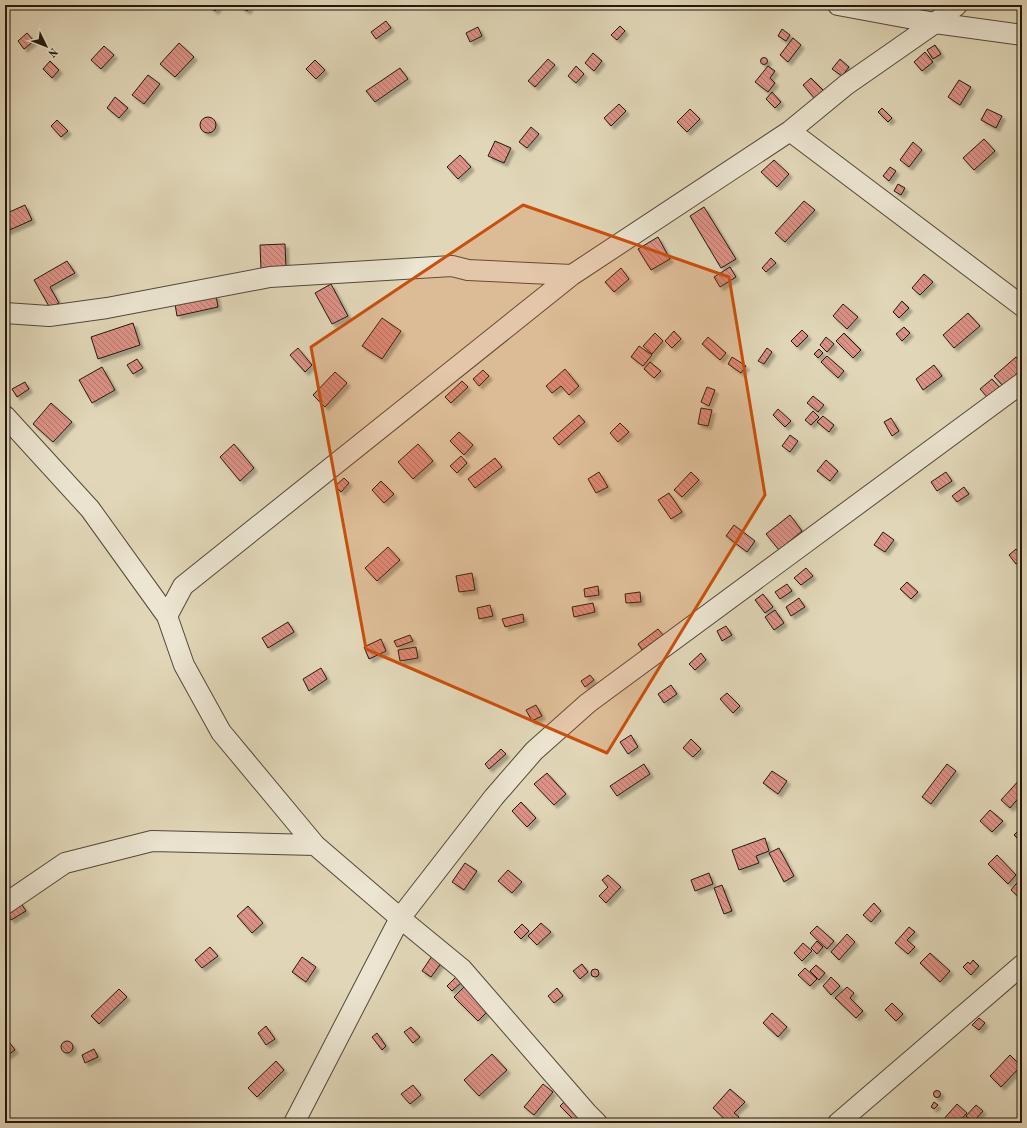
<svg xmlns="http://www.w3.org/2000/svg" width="1027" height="1128" viewBox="0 0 1027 1128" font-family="'Old Standard TT',serif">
	<defs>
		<pattern id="building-back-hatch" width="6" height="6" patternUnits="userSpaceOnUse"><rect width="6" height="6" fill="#dc9286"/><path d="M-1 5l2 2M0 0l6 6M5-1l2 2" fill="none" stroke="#b2766c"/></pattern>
		<filter id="shadow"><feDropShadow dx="3.5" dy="3.5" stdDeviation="1" flood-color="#0004"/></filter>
	</defs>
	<rect width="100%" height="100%" fill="#e1d7b8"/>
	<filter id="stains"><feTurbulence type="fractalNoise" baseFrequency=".005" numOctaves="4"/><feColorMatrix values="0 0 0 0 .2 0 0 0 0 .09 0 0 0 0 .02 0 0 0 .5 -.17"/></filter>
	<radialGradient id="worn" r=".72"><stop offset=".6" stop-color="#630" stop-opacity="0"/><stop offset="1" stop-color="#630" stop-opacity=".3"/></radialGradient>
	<path fill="url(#building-back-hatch)" stroke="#221811" filter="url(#shadow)" d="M208 5H219L215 11Z
		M238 5H250L247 11Z
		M386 21 391 28 376 39 371 32Z
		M620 26 625 31 617 40 611 35Z
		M478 27 482 36 470 42 466 33Z
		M782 29 790 35 786 41 778 36Z
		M27 33 34 41 24 49 18 41Z
		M793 38 801 45 788 62 780 55Z
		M179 43 194 57 175 77 160 64Z
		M935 45 941 54 933 59 927 50Z
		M104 46 114 55 101 69 91 60Z
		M925 52 933 62 922 71 914 62Z
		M593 53 602 61 594 71 585 63Z
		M760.5 61a3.5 3.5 0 1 1 7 0a3.5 3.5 0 1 1-7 0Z
		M548 59 555 65 535 87 528 81Z
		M840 59 849 67 842 76 832 69Z
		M315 60 325 70 316 79 306 69Z
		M50 61 59 70 52 78 43 69Z
		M576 66 584 74 576 83 568 76Z
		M768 66 775 71 770 78 775 83 768 92 755 82Z
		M400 68 408 79 375 102 366 91Z
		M148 75 160 84 144 104 132 95Z
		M811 78 824 91 815 99 803 85Z
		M959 80 971 87 960 105 948 97Z
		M772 92 781 102 775 108 766 99Z
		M115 97 128 108 119 118 107 108Z
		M619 104 626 111 611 126 604 118Z
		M882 108 892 118 888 122 878 112Z
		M690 109 700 119 687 132 677 122Z
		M987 109 1002 116 996 128 981 120Z
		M200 125a8 8 0 1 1 16 0a8 8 0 1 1-16 0Z
		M57 120 68 131 61 137 51 126Z
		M531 127 539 134 527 148 519 142Z
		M984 139 995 151 974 170 963 158Z
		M495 141 511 148 504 163 488 156Z
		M913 142 922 150 909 167 900 160Z
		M460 155 471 167 458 179 447 167Z
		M774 160 789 174 777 187 761 172Z
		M890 167 896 171 889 181 883 176Z
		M898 184 905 188 901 195 894 191Z
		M804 201 815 210 785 242 775 233Z
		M25 205 32 220 5 232V214Z
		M704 207 736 259 721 268 690 216Z
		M658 237 670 259 651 270 638 249Z
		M285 244 286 268 261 269 260 245Z
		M771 258 776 263 766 272 762 268Z
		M67 261 75 273 50 287 59 303 50 308 34 280Z
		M730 267 736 277 720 287 714 277Z
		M621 268 629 279 614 292 605 282Z
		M924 274 933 282 920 295 912 288Z
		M331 284 348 316 332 324 315 293Z
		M216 295 218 307 177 316 175 304Z
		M902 301 909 308 899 318 893 312Z
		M843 304 858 317 847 329 833 316Z
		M968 313 980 326 954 348 943 335Z
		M382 318 401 331 382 359 362 346Z
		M133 323 140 345 98 359 91 337Z
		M904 327 910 333 902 341 896 334Z
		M802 330 808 336 797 347 791 341Z
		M674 331 681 339 672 348 665 341Z
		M655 333 663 341 652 354 643 346Z
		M844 333 861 350 853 358 836 341Z
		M708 337 726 353 720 360 702 344Z
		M826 337 834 344 827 352 820 345Z
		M639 346 652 355 643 366 631 357Z
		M298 348 312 365 305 372 290 355Z
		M767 348 772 352 764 364 758 361Z
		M819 349 823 353 818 358 814 354Z
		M827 356 844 371 838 378 821 362Z
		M732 357 746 366 741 373 728 364Z
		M1016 357 1022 365V369L1003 386 994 376Z
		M137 359 143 368 133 374 127 365Z
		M650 362 661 371 654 378 644 369Z
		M934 365 942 376 923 390 916 379Z
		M102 367 115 390 92 403 79 380Z
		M565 369 579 386 569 395 561 386 552 393 546 386Z
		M483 370 489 376 479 386 473 379Z
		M335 372 347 383 325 407 313 395Z
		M992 379 1000 388 988 398 980 389Z
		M462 381 468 387 451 403 445 397Z
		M25 382 29 389 17 397 12 389Z
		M707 387 715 390 709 406 701 402Z
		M813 396 824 405 818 412 807 403Z
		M51 403 72 422 53 442 33 424Z
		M701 408 712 410 708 426 698 424Z
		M778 409 791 421 785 427 773 415Z
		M813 411 819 417 811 425 805 420Z
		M579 415 585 422 559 445 553 438Z
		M823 416 834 425 829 432 817 422Z
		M891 418 899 431 892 436 884 422Z
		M620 423 629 432 618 442 610 433Z
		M459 432 473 445 464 455 450 441Z
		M790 435 798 441 790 452 782 446Z
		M234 444 254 468 240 481 220 457Z
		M418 444 433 461 413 479 398 462Z
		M461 456 467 463 457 473 450 466Z
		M495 458 502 467 475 488 468 479Z
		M826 460 838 471 830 481 817 471Z
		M599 472 608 487 596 493 588 479Z
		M691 472 699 480 682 497 674 490Z
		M946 472 952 481 937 491 931 482Z
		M344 478 349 483 341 492 335 486Z
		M381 481 394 494 384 503 372 490Z
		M964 487 969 494 957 502 952 496Z
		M669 493 682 512 671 519 658 500Z
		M790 515 802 531 779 550 766 534Z
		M734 525 755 541 747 552 726 536Z
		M883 532 894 540 885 552 874 545Z
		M388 547 400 560 377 581 365 568Z
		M1016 549 1022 558V559L1016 564 1009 555Z
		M806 568 813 576 801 585 794 578Z
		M472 573 475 590 459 592 456 576Z
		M907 582 918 592 911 599 900 589Z
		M787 584 792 591 780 599 775 592Z
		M598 586 599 595 585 597 584 589Z
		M640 592 641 602 626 603 625 594Z
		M763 594 773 607 765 613 755 600Z
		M799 598 805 607 791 616 786 607Z
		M593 603 595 612 574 617 572 607Z
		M490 605 493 616 479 619 477 608Z
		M775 610 784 623 774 630 765 617Z
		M523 614 524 622 505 627 502 619Z
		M288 622 294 632 268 648 262 638Z
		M726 626 732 635 722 641 717 631Z
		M658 629 663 635 642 650 638 644Z
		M410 635 413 641 397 647 394 641Z
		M381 639 386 651 369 659 364 647Z
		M416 647 418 658 400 661 398 650Z
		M701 653 706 660 695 670 689 664Z
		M321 668 327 679 309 691 303 679Z
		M590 675 594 680 585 687 581 681Z
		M671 685 677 694 664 703 658 694Z
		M727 693 740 706 733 713 720 699Z
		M536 705 542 716 532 721 526 710Z
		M631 735 638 747 628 754 620 742Z
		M691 739 701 749 693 757 683 748Z
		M501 749 506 754 489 769 485 764Z
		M644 764 650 774 617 796 610 786Z
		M947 764 956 771 931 804 922 797Z
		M772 771 787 781 778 794 763 783Z
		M547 773 566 794 554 805 534 784Z
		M1022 777V794L1010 808 1001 800Z
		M521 802 536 818 527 827 512 811Z
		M990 810 1003 821 992 832 980 821Z
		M1022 827V843L1014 835Z
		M765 838 769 851 756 856 759 863 739 870 732 850Z
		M779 848 794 876 784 882 769 853Z
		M997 855 1016 875 1008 884 988 864Z
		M465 863 477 871 464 890 452 882Z
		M508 870 522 882 512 893 498 881Z
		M709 873 713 884 695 891 691 880Z
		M608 875 621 887 606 903 599 896 608 887 602 880Z
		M1021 878 1022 879V900L1011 890Z
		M722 885 732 911 724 914 714 888Z
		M20 902 26 911 11 920 5 911Z
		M874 903 881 911 871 922 863 915Z
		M248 906 263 923 252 933 237 916Z
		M541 923 551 932 537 945 528 936Z
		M522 924 529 931 521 939 514 932Z
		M817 926 834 941 827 949 810 933Z
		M909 927 915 932 907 940 915 947 908 954 895 943Z
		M847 934 855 942 839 960 831 952Z
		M817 941 823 947 817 954 811 948Z
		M803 943 812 951 802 961 794 953Z
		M210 947 218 956 202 968 195 960Z
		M930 953 950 971 940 982 920 963Z
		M432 956 442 962 431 977 422 971Z
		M302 957 316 967 306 982 292 972Z
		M973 960 979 966 971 975 963 967 968 962 970 964Z
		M582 964 588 972 580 979 573 971Z
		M816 965 825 973 819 980 810 971Z
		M805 968 817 979 810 986 798 975Z
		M591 973a4 4 0 1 1 8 0a4 4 0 1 1-8 0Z
		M457 976 462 982 452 991 447 986Z
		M831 977 840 986 831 995 823 986Z
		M464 987 488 1011 478 1021 454 997Z
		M847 987 854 993 850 998 863 1011 856 1018 835 998Z
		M557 988 563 996 554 1003 548 996Z
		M119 989 127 997 99 1024 91 1016Z
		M892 1003 903 1014 896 1021 885 1010Z
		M772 1013 787 1027 778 1037 763 1023Z
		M979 1018 985 1023 979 1030 972 1025Z
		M266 1026 275 1039 266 1045 258 1033Z
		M411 1027 420 1037 413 1043 404 1032Z
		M377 1033 386 1046 382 1050 372 1037Z
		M61 1047a6 6 0 1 1 12 0a6 6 0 1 1-12 0Z
		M10 1043 15 1050 5 1057V1047Z
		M94 1049 98 1057 85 1063 82 1055Z
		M492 1054 507 1070 479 1096 464 1080Z
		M1010 1055 1021 1066 1001 1087 990 1076Z
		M276 1061 284 1070 257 1097 248 1088Z
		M543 1084 553 1092 534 1115 524 1107Z
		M413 1085 421 1095 410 1104 401 1094Z
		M730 1089 745 1102 734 1113 739 1117 733 1123H729L713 1108Z
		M933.5 1094a3.5 3.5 0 1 1 7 0a3.5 3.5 0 1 1-7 0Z
		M568 1098 590 1123H577L560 1106Z
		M934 1102 938 1105 934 1109 931 1107Z
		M957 1104 967 1113 958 1123H944L942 1121Z
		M976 1105 983 1111 973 1122 966 1116Z"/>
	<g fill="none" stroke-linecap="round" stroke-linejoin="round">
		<g stroke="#52483b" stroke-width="22">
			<path id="street" d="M838 5 935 23 1022 35
				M790 131 1022 306
				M5 313 49 316 107 308 270 277 452 266 468 270 572 275
				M5 416 90 509 167 616 184 665 221 732 315 845 400 918 462 969 587 1113 597 1123
				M167 616 183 586 572 275 790 131 846 85 935 23 957 5
				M5 904 65 863 152 841 315 845
				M294 1123 400 918 494 797 534 751 588 703 1022 383
				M838 1123 1022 965"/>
		</g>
		<use href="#street" stroke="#ece5d1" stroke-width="20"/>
	</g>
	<path fill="#ca4f0d" fill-opacity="0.2" stroke="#ca4f0d" stroke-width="3" stroke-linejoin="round" d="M523 205 729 277 765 495 607 753 366 649 311 347Z"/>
	<rect width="1027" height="1128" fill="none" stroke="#e1d7b8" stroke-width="20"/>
	<rect x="6" y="6" width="1015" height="1116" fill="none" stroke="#221811" stroke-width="2"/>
	<rect x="10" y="10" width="1007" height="1108" fill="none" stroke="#221811"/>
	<g transform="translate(46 46) rotate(133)" stroke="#ece5d1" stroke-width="3" paint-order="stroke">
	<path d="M0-3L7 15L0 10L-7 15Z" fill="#221811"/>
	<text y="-6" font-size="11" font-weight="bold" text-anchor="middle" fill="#221811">N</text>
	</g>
	<rect width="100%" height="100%" filter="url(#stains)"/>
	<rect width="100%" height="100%" fill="url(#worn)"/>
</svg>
